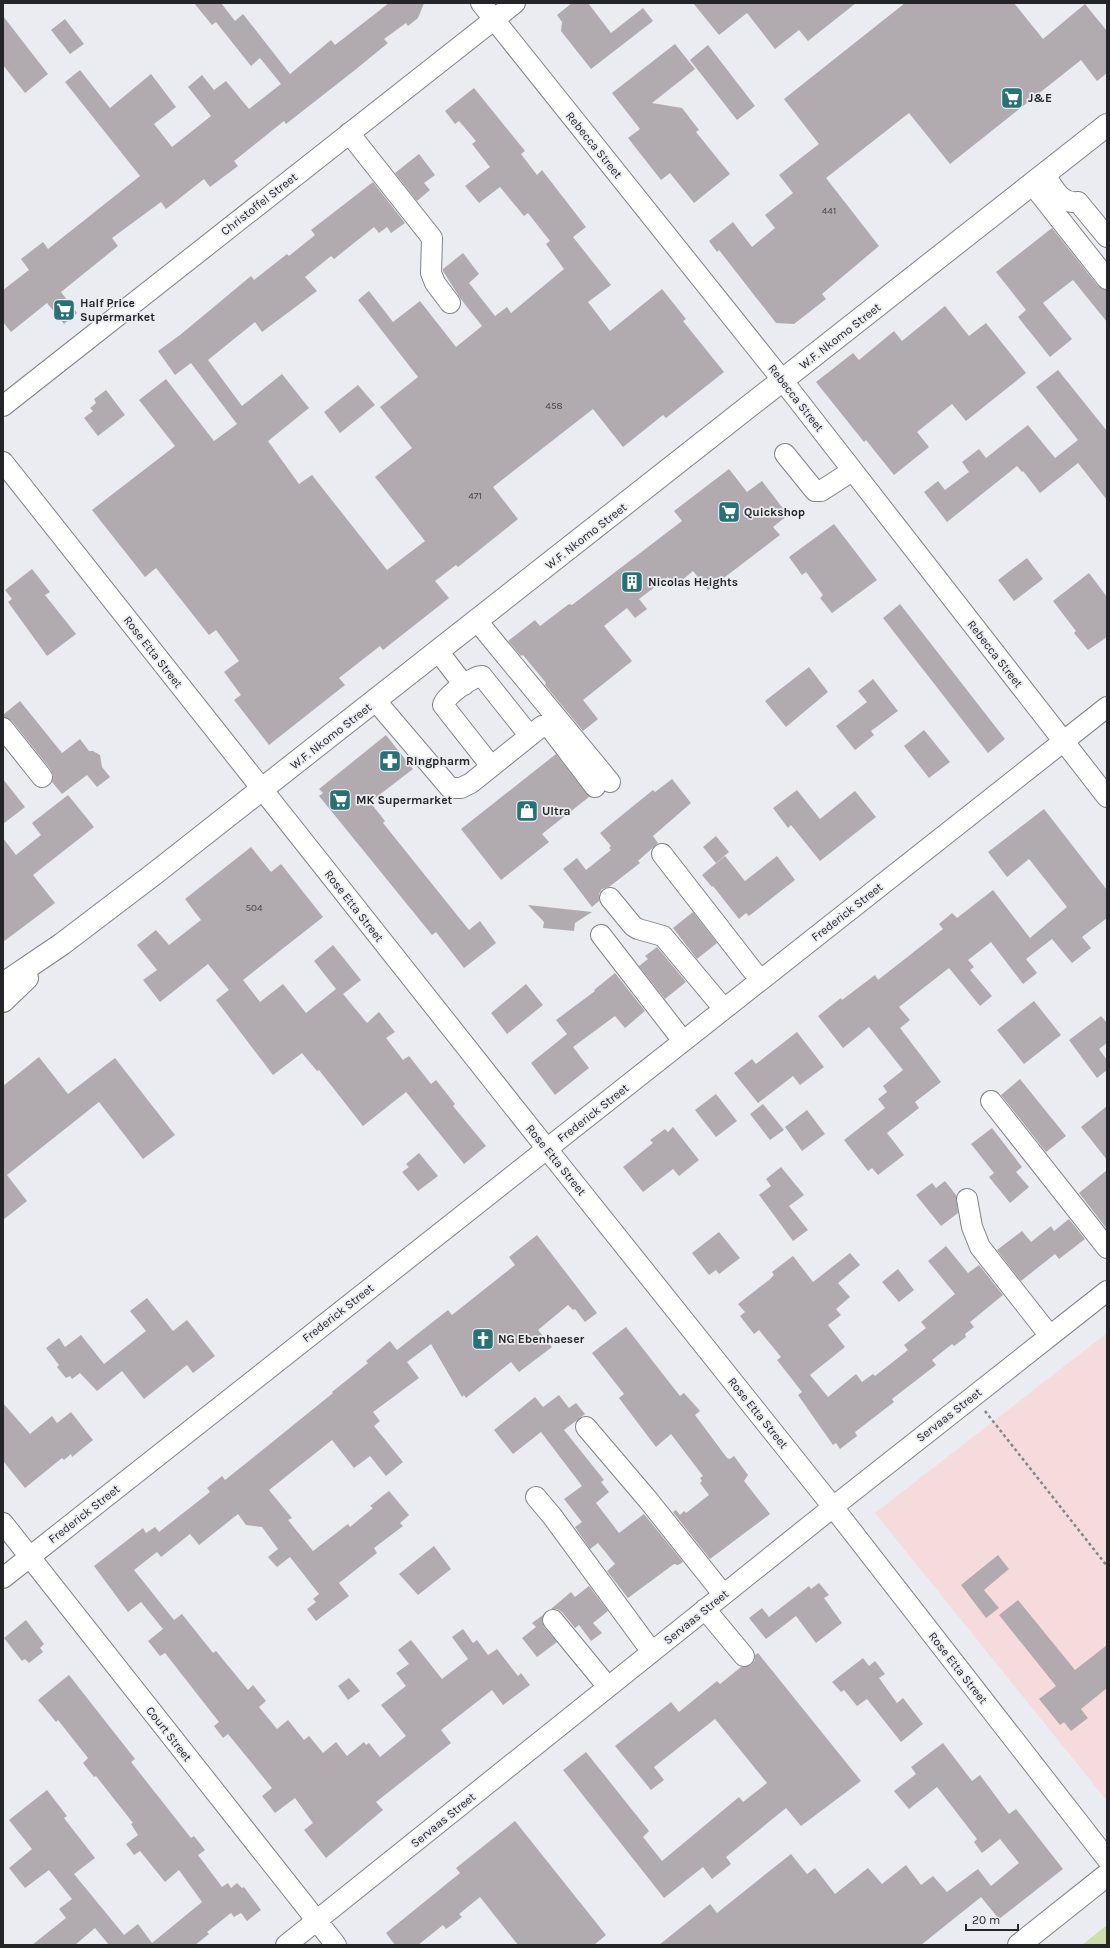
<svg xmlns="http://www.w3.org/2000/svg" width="1110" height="1948" viewBox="0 0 1110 1948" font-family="Karla,sans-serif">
	<rect width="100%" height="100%" fill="#eaecf2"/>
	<path fill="#f6dbdd" d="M1107 1333V1801L875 1513Z"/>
	<path fill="#cde0a9" d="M1107 1925V1945H1082Z"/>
	<path fill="#b1abb0" d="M194 3H221L235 21 243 14 290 74 331 40 335 45 389 3H424L418 18 408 26 406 23 384 39 388 43 355 70 286 124 284 121 234 161 238 166 210 187 204 179 166 209 161 202 112 238 118 246 61 292 77 313 64 324 47 303 11 332 3 322V290L29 270 21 259 43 242 48 249 140 176 65 82 80 70 110 108 151 74 176 107 154 124 172 147 211 116 188 87 202 75 214 90 226 81 249 109 281 84 260 58 251 66 216 22 212 25Z
		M572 3H588L611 33 643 8 653 21 591 69 561 31 562 22 557 15Z
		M693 3H856L808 41 799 30 775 49 747 13 719 35Z
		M905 3H1014L1043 39 1085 4 1107 31V73L1097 81 1081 60 950 164 909 113 826 178 879 246 822 294 826 299 794 324 776 323 719 250 717 252 709 241 733 222 752 247 775 228 765 215 793 193 779 175 819 144 784 99Z
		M3 16 48 74 25 93 3 65Z
		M65 19 84 44 70 54 51 30Z
		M675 44 695 69 652 103 682 108 699 130 696 132 730 174 694 203 670 173 661 180 628 138 640 129 612 93Z
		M708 45 755 106 737 120 690 60Z
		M474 88 525 151 521 154 537 175 542 170 586 227 573 237 611 285 588 302 610 331 662 289 686 319 683 321 724 372 666 418 663 415 623 447 593 409 493 487 518 519 458 567 456 565 435 581 449 598 383 650 380 646 339 678 345 685 269 745 234 700 241 695 224 672 239 661 216 630 209 635 156 568 145 577 92 510 175 446 139 400 166 379 214 441 237 424 191 363 175 375 158 351 180 335 251 276 254 280 287 254 289 256 315 235 311 230 373 182 405 223 391 233 387 227 379 233 374 227 334 259 331 256 305 277 317 291 262 332 255 322 208 360 242 406 282 374 309 408 268 441 299 484 312 475 387 570 425 541 375 477 412 448 380 407 418 377 358 300 369 291 393 322 420 301 456 347 482 326 460 298 443 271V269L463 253 479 274 469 283 495 316 507 307 511 313 564 269 546 244 550 241 528 213 524 216 500 187 479 203 465 186 490 167 472 144 476 141 459 121 455 124 445 111Z
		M419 154 435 175 424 183 430 190 417 201 395 173Z
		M1052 228 1098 286 1107 290V322L1073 280 1043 303 1072 339 1050 357 1018 317 1026 310 996 272Z
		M945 306 969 336 986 323 1026 373 966 421 952 404 917 432 929 447 894 475 866 440 864 442 816 382 853 353 859 360 894 331 902 341Z
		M1058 370 1107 431V500L1078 463 1040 493 1023 471 1022 472 1017 466 947 522 924 492 938 481 945 490 969 472 962 462 979 449 986 458 1028 425 1055 458 1078 440 1036 387Z
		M358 385 375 405 340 433 324 412Z
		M106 390 125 415 98 436 84 418 93 411 90 408 96 403 94 399Z
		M729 469 747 492 762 481 788 515 773 527 780 535 708 590 693 571 675 586 668 577 639 599 647 609 635 618 627 608 604 626 632 661 583 700 598 719 583 731 545 685 546 683 523 655 521 656 508 641 535 620 540 626 569 604 572 605 682 521 674 511Z
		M834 524 877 580 832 613 820 598 823 595 806 572 802 575 789 557Z
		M1027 558 1043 579 1014 601 998 580Z
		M32 569 50 592 45 595 76 634 47 656 8 602 12 599 5 590Z
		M1089 573 1107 597V637L1088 650 1074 633 1076 631 1053 601Z
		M900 604 1005 739 988 753 883 618Z
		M809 667 828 692 786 727 765 701Z
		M873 679 898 711 871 731 874 735 855 750 836 726 867 702 858 691Z
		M20 701 62 753 80 739 89 751H93L100 755 102 767 110 777 97 787 87 775 62 794 52 782 53 776 51 770 12 721 3 717V715Z
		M924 730 950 762 929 778 904 746Z
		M386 735 413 769 370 802 385 821 383 823 469 930 480 921 496 943 464 968 436 932 432 935 319 796 323 793 319 789Z
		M556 754 589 797 542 834 549 842 501 880 461 829Z
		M3 779 25 807 3 824Z
		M672 779 691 803 653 836 658 843 638 861 640 863 609 887 602 889 599 894V901L592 907 563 869 577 858 586 870 611 850 609 848 611 846 600 833 653 790 655 792Z
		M797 790 820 819 855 791 876 817 820 861 791 825 788 828 773 808Z
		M68 795 94 827 33 875 55 903 3 942V838L16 855 41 835 32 823Z
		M1044 809 1107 890V918L1082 937 1091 948 1072 963 1052 939 1026 959 1037 973 1023 984 991 942 968 960 974 967 970 970 992 996 980 1006 949 968 899 1007 910 1020 900 1028 941 1082 915 1102 919 1108 887 1133 904 1155 878 1175 872 1168 868 1171 844 1140 885 1108 878 1099 887 1092 883 1086 903 1070 869 1027 843 1048 818 1016 841 998 842 1000 875 975 878 980 943 929 939 924 952 913 957 918 993 890 1030 938 1067 907 1029 859 1007 877 988 852Z
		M716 836 729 852 716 863 703 847Z
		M251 847 271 872 281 864 323 917 243 980 260 1002 283 984 306 1013 336 989 314 961 333 945 361 980 343 994 367 1023 379 1012 395 1032 386 1038 403 1060 409 1056 431 1084 436 1080 455 1104 453 1106 486 1146 464 1164 406 1092 363 1126 319 1070 317 1071 302 1053 273 1075 216 1000 229 990 208 964 160 1002 143 980 157 970 137 945 156 930 169 945 201 920 185 899Z
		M725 856 745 881 777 856 795 880 749 916 746 913 739 919 713 886 712 887 702 875Z
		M528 905 592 912 575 923 574 931 543 928 544 922Z
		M693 912 717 943 697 959 673 928Z
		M657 947 686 982 665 999 639 966 648 959 645 956Z
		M615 973 645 1011 625 1028 615 1016 573 1047 589 1068 555 1095 531 1063 567 1034 556 1020 595 991 594 990Z
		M526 984 543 1005 507 1034 491 1013Z
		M1034 1001 1061 1035 1024 1064 997 1030Z
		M1101 1016 1107 1023V1043L1099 1049 1107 1060V1070L1097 1078 1069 1040Z
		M797 1032 824 1067 800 1085 793 1076 758 1103 734 1073 752 1059 756 1064Z
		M39 1057 68 1094 115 1058 175 1135 143 1159 99 1102 7 1175 27 1201 3 1220V1086Z
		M1020 1079 1066 1136 1046 1152 1001 1095Z
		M716 1094 737 1121 716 1137 695 1110Z
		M763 1104 784 1130 770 1140 750 1114Z
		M1107 1106V1160L1081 1127Z
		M807 1110 825 1134 802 1151 785 1127Z
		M673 1127 699 1160 679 1176 673 1169 643 1192 623 1167 653 1143 650 1140 665 1129 668 1132Z
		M992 1128 1022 1167 1016 1172 1029 1187 1010 1203 989 1177 994 1173 971 1144Z
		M419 1153 438 1176 418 1191 402 1172 409 1167 406 1164Z
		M781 1167 804 1195 789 1206 808 1230 793 1241 759 1195 771 1186 766 1179Z
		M1107 1170V1229L1079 1193Z
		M945 1181 956 1195 958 1213 941 1226 916 1195 932 1183 936 1188Z
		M1069 1219 1085 1239 1059 1259 1055 1254 1021 1281 997 1250 1022 1231 1031 1242 1051 1226 1054 1231Z
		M719 1232 740 1258 719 1274 716 1270 709 1275 692 1253Z
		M537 1235 597 1313 585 1322 575 1309 573 1310 568 1305 538 1330 552 1347 519 1372 511 1362 466 1398 464 1395 462 1397 431 1344 407 1362 419 1378 373 1412 380 1421 374 1426 403 1462 386 1476 370 1456 354 1468 332 1440 269 1490 292 1518 288 1520 313 1551 348 1524 350 1527 373 1508 370 1506 389 1491 409 1515 400 1523 403 1526 374 1548 377 1553 339 1583 349 1596 316 1621 307 1609 316 1602 313 1599 319 1594 290 1557 277 1567 268 1557 278 1549 262 1527 246 1525 238 1514 199 1545 190 1534 161 1557 157 1552 134 1570 174 1620 182 1614 213 1653 216 1651 248 1690 253 1685 266 1701 259 1707 277 1729 288 1720 304 1740 309 1736 323 1753 336 1742 347 1756 364 1742 366 1745 369 1743 380 1757 406 1736 381 1705 406 1686 396 1673 409 1664 398 1650 411 1640 442 1679 468 1659 452 1637 463 1629 473 1643 477 1640 488 1655 497 1649 518 1676 521 1673 530 1685 503 1705 492 1690 441 1730 451 1743 376 1802 383 1810 326 1858 304 1830 313 1823 295 1798 275 1813 262 1796 272 1788 228 1734 223 1738 214 1726 219 1722 165 1653 160 1656 148 1641 163 1629 141 1602 128 1612 94 1566 143 1528 146 1533 155 1527 159 1532 210 1492 207 1488 222 1476 225 1480 260 1452 333 1393 332 1392 368 1363 366 1361 390 1341 397 1350 448 1310 452 1315 515 1265 509 1257Z
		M946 1246 968 1273 979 1265 1003 1295 970 1322 974 1327 965 1334 966 1337 954 1346 952 1344 932 1360 936 1365 892 1399 894 1402 855 1432 857 1436 840 1449 836 1443 833 1445 798 1395 802 1392 777 1360 781 1357 759 1330 754 1334 740 1316 745 1312 738 1304 769 1280 774 1275 772 1272 793 1256 813 1282 850 1253 860 1265 838 1283 850 1297 836 1309 841 1315 828 1325 845 1347 810 1375 828 1397 856 1374 862 1382 873 1374 875 1376 908 1350 904 1345 926 1328 921 1322 955 1294 928 1261Z
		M898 1269 914 1290 899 1302 882 1282Z
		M147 1298 173 1331 187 1320 215 1356 193 1373 187 1365 144 1399 122 1371 97 1391 80 1373 72 1379 70 1376 66 1378 57 1367 59 1365 46 1348 59 1338 65 1347 81 1335 104 1364 146 1331 130 1311Z
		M626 1327 680 1396 684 1393 700 1411 695 1415 727 1458 730 1459 734 1456 748 1475 744 1481 770 1514 710 1559 673 1512 676 1510 680 1515 684 1511 686 1513 709 1495 700 1483 702 1481 700 1478 703 1476 671 1434 656 1447 619 1398 624 1394 592 1353Z
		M559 1395 569 1408 576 1403 585 1414 564 1430 604 1480 601 1482 609 1492 596 1503 619 1533 644 1514 683 1562 678 1565 674 1564 628 1598 607 1571 615 1564 598 1543 590 1549 575 1527 582 1522 564 1499 582 1486 541 1432 513 1454 494 1430 535 1397 543 1407Z
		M3 1403 30 1434 52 1416 57 1423 71 1412 93 1440 72 1457 71 1454 64 1460 62 1458 25 1488 3 1461Z
		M434 1546 451 1569 418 1595 399 1574Z
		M998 1555 1009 1569 984 1590 999 1608 986 1618 961 1585Z
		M819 1583 829 1595 824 1598 842 1623 816 1643 796 1616 766 1639 749 1618 762 1608 769 1617 809 1586 811 1589Z
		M589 1586 608 1611 593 1623 602 1633 591 1641 579 1625 575 1628 562 1612 557 1609H551L571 1592 575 1597Z
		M1018 1600 1075 1670 1107 1645V1688L1081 1709 1088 1718 1071 1731 1064 1722 1060 1725 1039 1699 1056 1686 999 1615Z
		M543 1615 542 1621 544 1627 557 1642 537 1657 522 1638 536 1627 532 1623Z
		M26 1620 44 1644 40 1648 43 1652 29 1663 25 1659 22 1661 4 1638Z
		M758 1653 861 1781 801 1826 786 1808 726 1857 731 1864 712 1879 703 1867 664 1898 563 1770 586 1752 649 1831 643 1837 662 1861 739 1797 743 1802 767 1783 715 1719 654 1767 664 1780 651 1790 615 1746 671 1702 679 1712 717 1681 720 1684 741 1667 751 1665 755 1660V1655Z
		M863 1658 869 1666 875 1661 885 1674 879 1678 897 1703 903 1698 923 1724 901 1742 867 1699 857 1706 844 1690 841 1692 832 1682Z
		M69 1675 135 1759 131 1762 191 1838 194 1836 205 1850 198 1855 222 1887 228 1883 231 1888 237 1883 242 1888 244 1887 261 1910 247 1921 241 1913 234 1917 231 1913 207 1932 209 1934 195 1945H109L95 1928 75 1945H32L66 1918 59 1909 72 1899 49 1870 25 1888 9 1868 32 1849 9 1820 47 1790 67 1816 64 1818 95 1858 74 1874 124 1935 138 1924 152 1943 202 1902 179 1870 165 1882 140 1851 134 1855 126 1844 138 1835 131 1824 133 1823 96 1776 94 1777 83 1763 88 1758 58 1720 56 1722 38 1700Z
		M349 1678 360 1691 348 1700 338 1686Z
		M943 1743 972 1781 980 1775 1009 1814 1016 1809 1063 1869 999 1919 981 1897 921 1945H659L710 1904 717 1913 791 1854 807 1874 815 1868 835 1894 868 1868 882 1884 906 1865 921 1885 933 1876 947 1892 978 1869 991 1886 1019 1863 1000 1839 982 1853 974 1842 977 1839 937 1787 909 1809 894 1791 916 1774 911 1767Z
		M515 1821 606 1935 594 1945H518L480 1897 459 1914 462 1917 446 1929 443 1925 418 1945H395L386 1933 460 1873 456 1868Z"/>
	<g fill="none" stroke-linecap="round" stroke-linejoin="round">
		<g stroke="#818389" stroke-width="22">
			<path id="minor" d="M481 3 783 381 1107 797
				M349 133 432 238 431 273 435 283 450 303
				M1045 175C1054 188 1060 204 1078 202L1107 237
				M1032 184 1107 279
				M3 406 515 3
				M785 454 815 491H821L852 471
				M3 462 547 1149 833 1507 1107 1859
				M477 621 610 782
				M438 651 464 685
				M375 700 450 788H461L471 783 542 726 551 729 595 787
				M3 728 42 777
				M491 766 443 705C445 696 473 676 482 676L529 735
				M662 854 760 980
				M610 898 633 926 638 929 663 936 724 1009
				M601 935 683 1041
				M991 1101 1107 1248
				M967 1199 972 1227 980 1247 1050 1336
				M586 1427 649 1501 723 1594
				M536 1497 552 1516 652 1652
				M3 1523 336 1945
				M3 1578 1107 707
				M705 1609 744 1656
				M553 1620 608 1687
				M286 1945 833 1507 1107 1291"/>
		</g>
		<g stroke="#818389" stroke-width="24">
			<path id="major" d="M3 984 62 944 154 874 1107 125
				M3 1001 27 978
				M1019 1945 1107 1875"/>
		</g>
		<path stroke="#838489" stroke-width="2.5" stroke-dasharray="3 3" stroke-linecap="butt" d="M985 1411 1107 1566"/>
		<use href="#minor" stroke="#fff" stroke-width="20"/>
		<use href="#major" stroke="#fff" stroke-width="22"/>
	</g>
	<defs>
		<g id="supermarket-square" transform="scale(1.15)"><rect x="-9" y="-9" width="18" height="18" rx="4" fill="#287277" stroke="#eaecf2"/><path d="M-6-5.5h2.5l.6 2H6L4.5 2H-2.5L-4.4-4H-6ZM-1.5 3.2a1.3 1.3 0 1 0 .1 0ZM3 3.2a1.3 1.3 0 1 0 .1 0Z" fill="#fff"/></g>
		<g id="building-square" transform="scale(1.15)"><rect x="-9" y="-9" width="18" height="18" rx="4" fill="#287277" stroke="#eaecf2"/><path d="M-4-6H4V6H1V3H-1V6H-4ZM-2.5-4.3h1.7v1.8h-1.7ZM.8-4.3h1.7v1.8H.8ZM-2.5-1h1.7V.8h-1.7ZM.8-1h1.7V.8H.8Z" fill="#fff"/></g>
		<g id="pharmacy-square" transform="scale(1.15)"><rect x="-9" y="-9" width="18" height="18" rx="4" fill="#287277" stroke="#eaecf2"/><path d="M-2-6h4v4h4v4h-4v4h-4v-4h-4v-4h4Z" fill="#fff"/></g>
		<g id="shop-square" transform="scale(1.15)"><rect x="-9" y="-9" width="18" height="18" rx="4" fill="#287277" stroke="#eaecf2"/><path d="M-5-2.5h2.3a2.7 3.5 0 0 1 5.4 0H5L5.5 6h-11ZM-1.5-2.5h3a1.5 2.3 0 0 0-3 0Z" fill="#fff"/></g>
		<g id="church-square" transform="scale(1.15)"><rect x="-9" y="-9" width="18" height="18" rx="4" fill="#287277" stroke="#eaecf2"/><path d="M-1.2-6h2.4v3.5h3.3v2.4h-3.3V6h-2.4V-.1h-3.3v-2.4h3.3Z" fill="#fff"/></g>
	</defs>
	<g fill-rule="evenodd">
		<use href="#supermarket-square" x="1012" y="98"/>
		<use href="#supermarket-square" x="64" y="310"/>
		<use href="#supermarket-square" x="729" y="512"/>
		<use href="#building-square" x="632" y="582"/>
		<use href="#pharmacy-square" x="390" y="761"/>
		<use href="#supermarket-square" x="340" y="800"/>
		<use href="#shop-square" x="527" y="811"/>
		<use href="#church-square" x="483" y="1339"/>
	</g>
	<g text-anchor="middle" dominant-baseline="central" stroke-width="3.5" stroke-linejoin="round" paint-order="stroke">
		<g font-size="10" fill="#47464a">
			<text x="829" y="211">441</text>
			<text x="554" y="406">458</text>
			<text x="475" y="496">471</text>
			<text x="254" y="908">504</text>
		</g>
		<g font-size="12" font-weight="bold" fill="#242528" stroke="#eaecf2" text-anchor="start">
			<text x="1028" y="98">J&amp;E</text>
			<text x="80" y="303">Half Price<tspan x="80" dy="14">Supermarket</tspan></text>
			<text x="744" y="512">Quickshop</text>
			<text x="648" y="582">Nicolas Heights</text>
			<text x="406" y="761">Ringpharm</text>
			<text x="356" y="800">MK Supermarket</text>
			<text x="542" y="811">Ultra</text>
			<text x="498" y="1339">NG Ebenhaeser</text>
		</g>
		<g font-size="12" fill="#242528" stroke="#eaecf2">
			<text transform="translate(594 145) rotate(51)">Rebecca Street</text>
			<text transform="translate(259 204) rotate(-38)">Christoffel Street</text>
			<text transform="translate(840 336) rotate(-38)">W.F. Nkomo Street</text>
			<text transform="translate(796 398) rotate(52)">Rebecca Street</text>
			<text transform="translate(586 536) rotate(-38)">W.F. Nkomo Street</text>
			<text transform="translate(153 652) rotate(52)">Rose Etta Street</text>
			<text transform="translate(995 654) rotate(52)">Rebecca Street</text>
			<text transform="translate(331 736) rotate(-38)">W.F. Nkomo Street</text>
			<text transform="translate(354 906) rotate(52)">Rose Etta Street</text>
			<text transform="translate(847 912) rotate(-38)">Frederick Street</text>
			<text transform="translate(593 1113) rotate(-38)">Frederick Street</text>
			<text transform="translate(556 1160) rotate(51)">Rose Etta Street</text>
			<text transform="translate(338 1313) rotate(-38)">Frederick Street</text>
			<text transform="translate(758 1413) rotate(51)">Rose Etta Street</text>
			<text transform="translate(949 1415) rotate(-38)">Servaas Street</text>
			<text transform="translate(84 1514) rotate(-38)">Frederick Street</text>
			<text transform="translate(696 1617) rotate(-39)">Servaas Street</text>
			<text transform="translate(958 1668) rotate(52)">Rose Etta Street</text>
			<text transform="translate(169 1734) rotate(52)">Court Street</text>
			<text transform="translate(443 1820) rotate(-39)">Servaas Street</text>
		</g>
	</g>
	<rect width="1110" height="1948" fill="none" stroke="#242528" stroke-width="8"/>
	<path d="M966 1924v6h52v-6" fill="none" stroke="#242528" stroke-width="2"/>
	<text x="972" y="1924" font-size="12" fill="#242528" stroke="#eaecf2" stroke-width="3" paint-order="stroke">20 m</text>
</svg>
